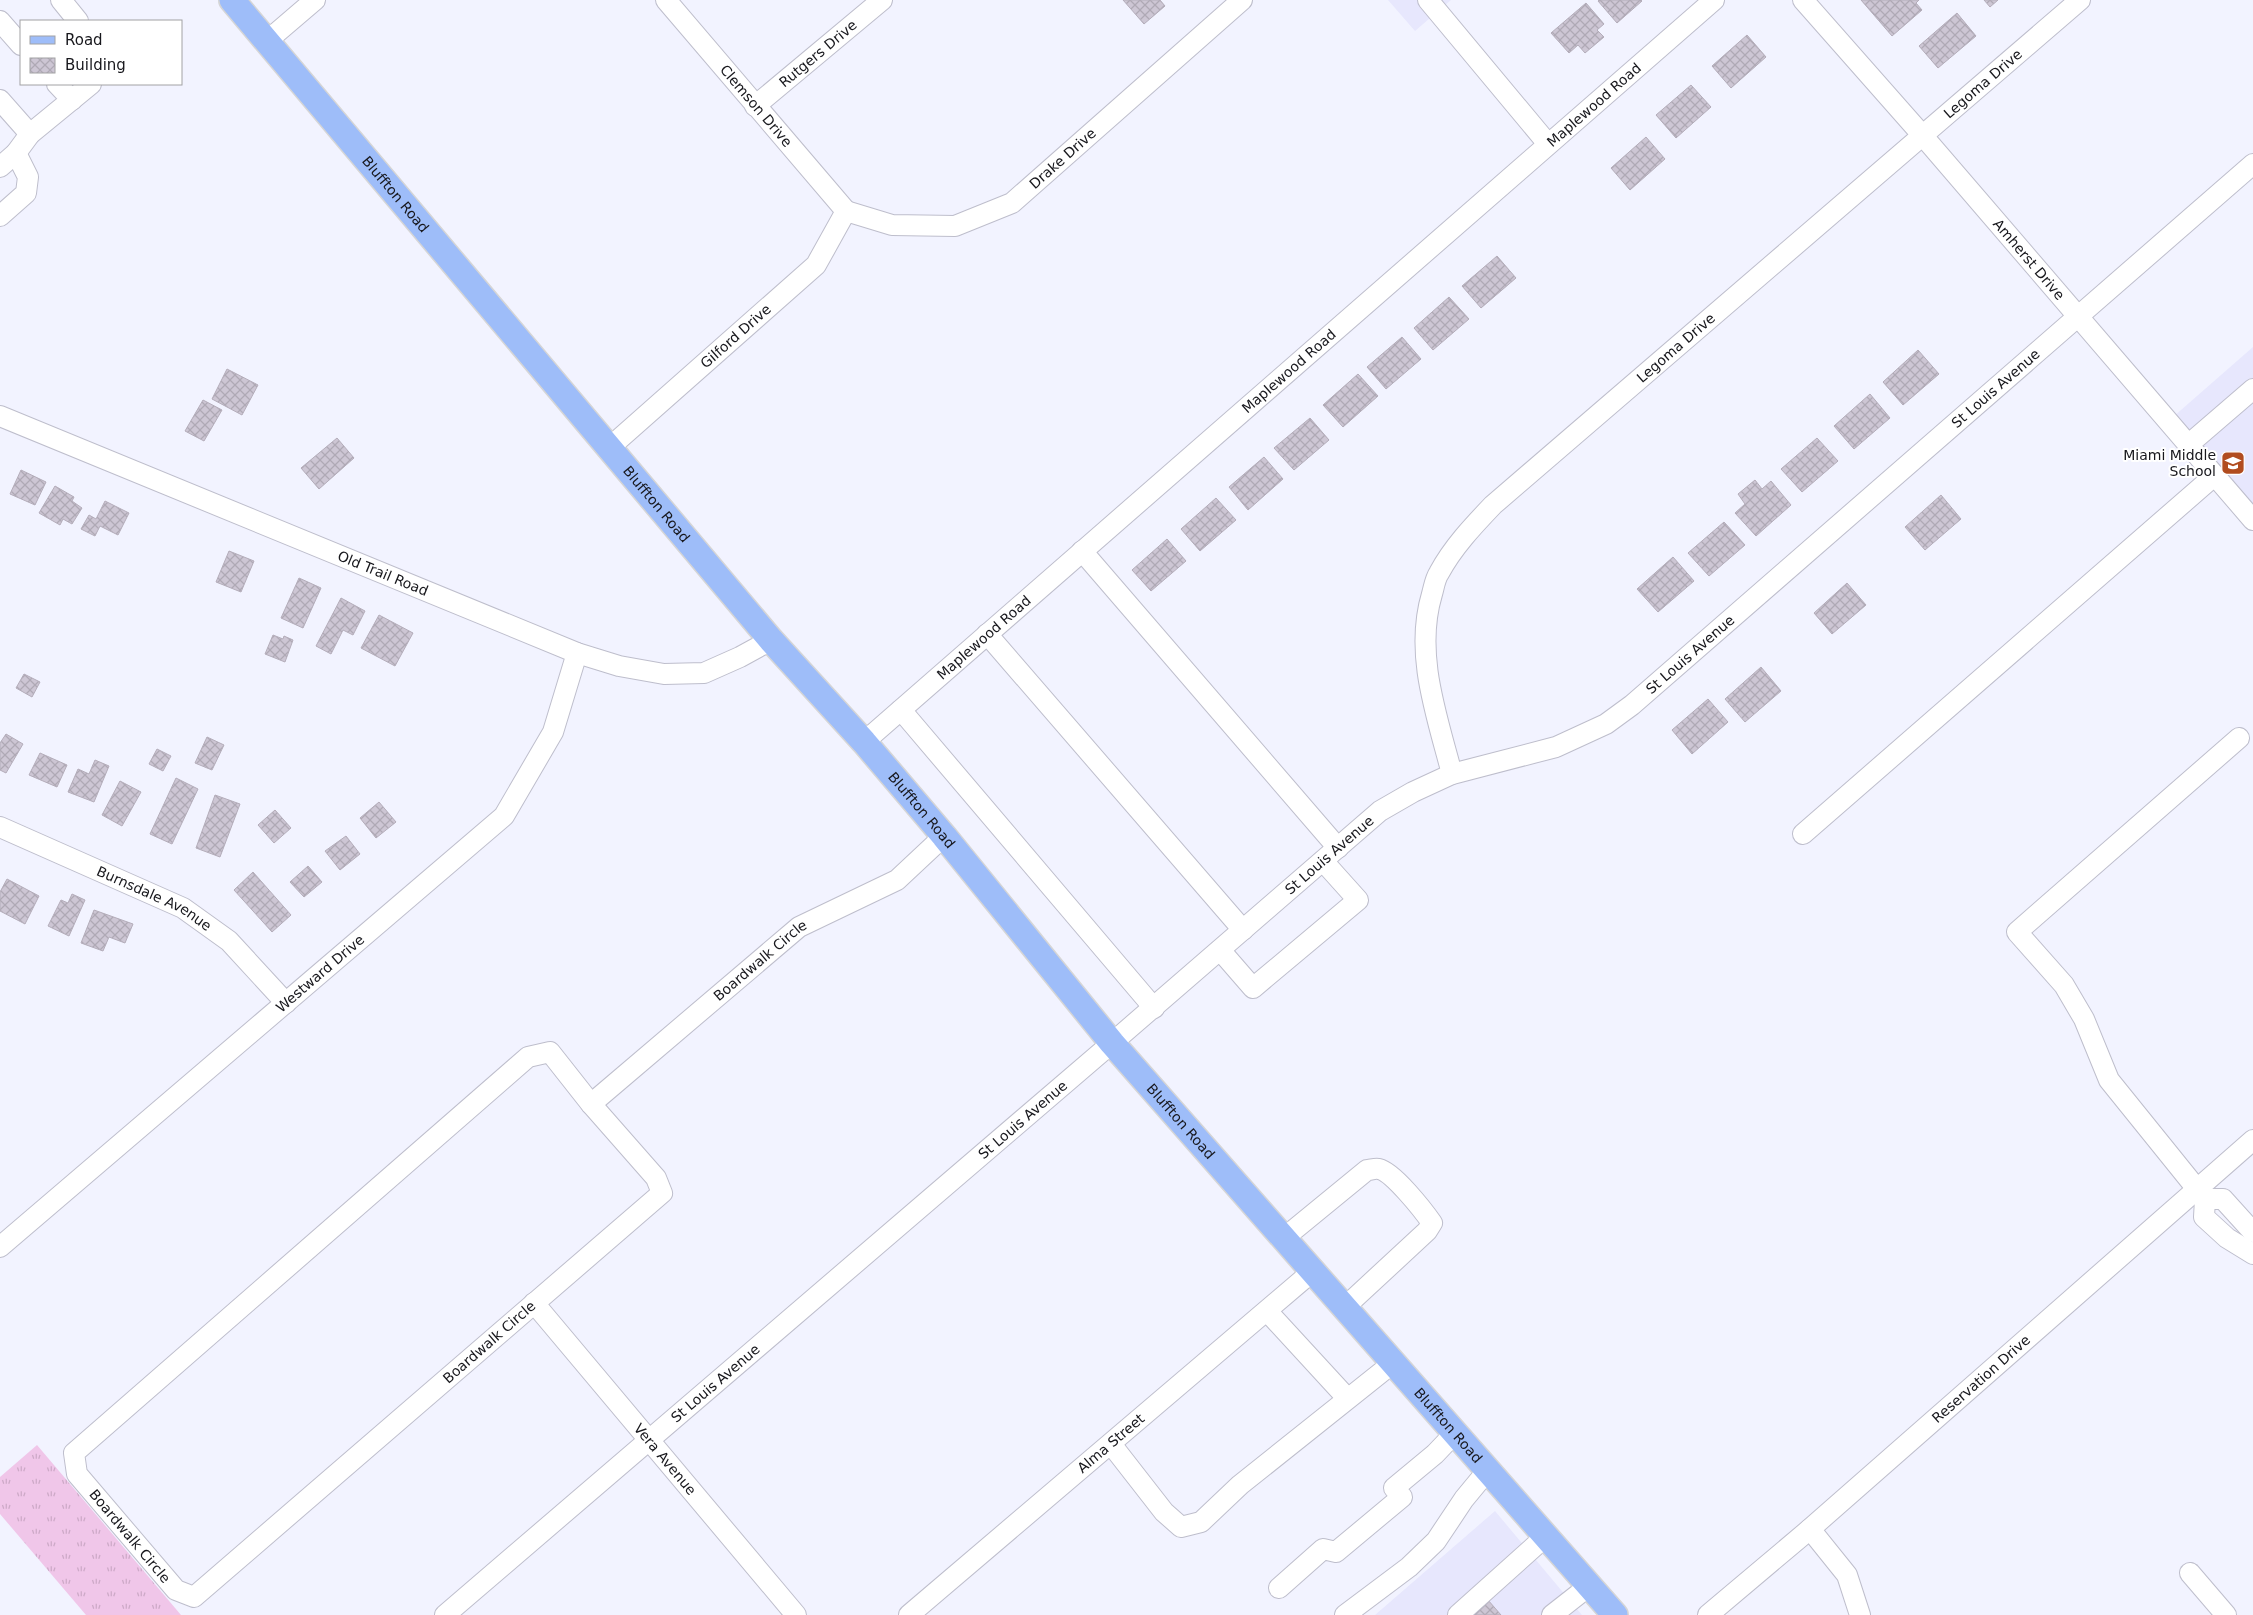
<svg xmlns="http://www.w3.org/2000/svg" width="2253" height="1615" viewBox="0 0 2253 1615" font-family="'DejaVu Sans',sans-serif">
	<defs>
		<pattern id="grass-tufts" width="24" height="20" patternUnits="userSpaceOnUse" patternTransform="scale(1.25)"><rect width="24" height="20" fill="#f0c6e9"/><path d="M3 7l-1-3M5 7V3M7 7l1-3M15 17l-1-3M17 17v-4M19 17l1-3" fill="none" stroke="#cda9c7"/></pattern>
		<pattern id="building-cross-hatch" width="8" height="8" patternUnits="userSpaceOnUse" patternTransform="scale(1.25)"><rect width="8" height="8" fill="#cdc6d4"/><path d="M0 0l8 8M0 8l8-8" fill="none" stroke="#afa9b5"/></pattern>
	</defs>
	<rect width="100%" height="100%" fill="#f2f3ff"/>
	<path fill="#e7e7fd" d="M1388 0H1451L1415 31Z
		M2253 347V508L2173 417Z
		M1495 1511 1582 1615H1375Z"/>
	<path fill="url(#grass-tufts)" d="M37 1445 181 1615H86L0 1514V1477Z"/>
	<path fill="url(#building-cross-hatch)" stroke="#b4adba" d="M1123 0H1160L1165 6 1144 24Z
		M1599 0H1641L1642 1 1617 23 1598 1Z
		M1861 0H1919L1916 3 1922 10 1892 36Z
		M1984 0H1998L1990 7Z
		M1586 3 1604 24 1597 30 1604 37 1585 53 1578 45 1569 53 1551 33Z
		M1957 13 1976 36 1938 68 1919 46Z
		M1747 35 1766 57 1731 88 1712 66Z
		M1691 85 1711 107 1676 138 1656 115Z
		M1646 137 1665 159 1630 190 1611 168Z
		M1497 256 1516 278 1481 308 1462 286Z
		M1449 297 1469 319 1433 350 1414 328Z
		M1402 337 1421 359 1386 389 1367 367Z
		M1918 350 1939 374 1903 405 1883 382Z
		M227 369 258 385 242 415 212 399Z
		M1358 374 1378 396 1343 427 1323 405Z
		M1870 394 1890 418 1854 449 1834 426Z
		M203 400 222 410 204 441 185 431Z
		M1310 418 1329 440 1294 470 1274 448Z
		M337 438 354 458 319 489 301 468Z
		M1817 438 1838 461 1802 492 1781 469Z
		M1264 457 1283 479 1248 510 1229 487Z
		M21 470 46 482 35 505 10 494Z
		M1755 480 1762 489 1771 481 1791 505 1756 536 1735 513 1745 504 1738 494Z
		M55 486 74 497 72 501 82 508 72 524 63 519 60 525 39 513Z
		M1941 495 1961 519 1925 550 1905 527Z
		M1216 498 1236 520 1200 551 1181 529Z
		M105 501 129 513 118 535 100 526 95 536 81 529 89 515 96 519Z
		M1724 522 1745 545 1709 576 1688 553Z
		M1167 539 1186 561 1151 591 1132 570Z
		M229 551 254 561 241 592 216 582Z
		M1673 557 1694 581 1658 612 1637 589Z
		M299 578 321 588 303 628 281 618Z
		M1847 583 1866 605 1832 634 1814 613Z
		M341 598 365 611 353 635 343 630 331 654 316 646Z
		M379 615 413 633 395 666 361 648Z
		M273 635 283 639 284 636 293 640 285 662 265 654Z
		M1761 667 1781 691 1745 722 1725 699Z
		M24 674 40 682 32 697 16 688Z
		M1708 699 1728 722 1692 754 1672 730Z
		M6 734 23 744 6 773 0 770V743Z
		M207 737 224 745 212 770 195 763Z
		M157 749 171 756 163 771 149 764Z
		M40 753 67 765 57 787 29 775Z
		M95 760 109 766 94 802 68 792 78 769 89 774Z
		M176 778 198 789 172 844 150 834Z
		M120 781 141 792 122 826 102 815Z
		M215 795 240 804 220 857 196 848Z
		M379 802 396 822 376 838 360 818Z
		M275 810 291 828 274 843 258 825Z
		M346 836 360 854 340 870 325 851Z
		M308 866 322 882 304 897 290 882Z
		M253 872 291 915 272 932 234 890Z
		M7 879 39 896 25 924 0 911V892Z
		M72 894 85 900 69 936 48 926 61 900 68 903Z
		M94 910 133 924 125 943 109 937 103 951 81 943Z
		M1488 1600 1501 1615H1470Z"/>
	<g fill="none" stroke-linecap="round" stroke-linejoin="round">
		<g stroke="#bebecc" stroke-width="22">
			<g id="minor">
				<path d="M61 0 78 21"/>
				<path id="s1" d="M666 0 846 211"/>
				<path d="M1428 0 1548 144"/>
				<path id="s2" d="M1803 0 1923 136 2253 520"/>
				<path d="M0 21 21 45"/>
				<path d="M267 41 315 0"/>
				<path d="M57 84 72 100"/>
				<path d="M0 100 30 134"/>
				<path id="s3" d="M755 106 882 0"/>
				<path d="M0 167 16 153 30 134 91 84"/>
				<path id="s4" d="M846 211 892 225 955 226 1012 203 1242 0"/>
				<path d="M0 216 26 193 28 177 16 153"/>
				<path id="s5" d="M0 416 577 653 619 666 664 674 704 673 740 657 771 640"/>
				<path d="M2188 445 2253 389"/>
				<path id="s6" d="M609 448 816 265 846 211"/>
				<path d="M1082 551 1338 848"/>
				<path d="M987 634 1243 930"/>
				<path d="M901 710 1154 1008"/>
				<path d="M2239 738 2017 932 2064 985 2084 1019 2109 1080 2205 1199 2204 1217 2227 1238 2253 1254"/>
				<path id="s7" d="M864 742 1714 0"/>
				<path id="s8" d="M1452 774C1437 716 1414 654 1432 594 1434 587 1435 579 1439 573 1453 547 1473 526 1493 505L2080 0"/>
				<path id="s9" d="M0 827 183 908 229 941 286 1003"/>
				<path d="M1803 834 2214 476"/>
				<path d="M1220 950 1253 988 1358 900 1323 861"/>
				<path d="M550 1052 591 1104 656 1178 662 1193 194 1597 176 1590 77 1474 74 1453 528 1057Z"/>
				<path id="s10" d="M591 1104 799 927 897 880 944 836"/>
				<path d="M2205 1199H2223L2253 1232"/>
				<path d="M1284 1238 1367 1170C1371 1170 1375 1168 1379 1169 1393 1172 1423 1210 1432 1223L1427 1231 1345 1307"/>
				<path id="s11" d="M0 1247 504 816 553 732 577 653"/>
				<path id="s12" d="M534 1303 796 1615"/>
				<path d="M1267 1311 1347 1398"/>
				<path d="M1111 1444 1164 1512 1181 1527 1201 1522 1240 1485 1393 1363"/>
				<path d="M1810 1529 1847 1575 1860 1615"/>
				<path d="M2190 1573 2226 1615"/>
				<path d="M1279 1588 1323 1549 1336 1552 1402 1497 1394 1488 1435 1454 1455 1433"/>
				<path id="s13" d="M445 1615 1112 1043 1380 811 1413 792 1452 774 1556 747 1606 724 1632 705 2253 164"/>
				<path id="s14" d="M909 1615 1313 1271"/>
				<path d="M1345 1615 1409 1567 1436 1541 1464 1499 1488 1470"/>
				<path d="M1458 1615 1546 1536"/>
				<path d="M1552 1615 1589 1586"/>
				<path id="s15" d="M1708 1615 1810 1529 2253 1140"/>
			</g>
		</g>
		<g stroke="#d5d5d6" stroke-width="28">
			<g id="major">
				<path id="s16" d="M232 0 771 640 864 742 944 836 1112 1043 1615 1615"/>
			</g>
		</g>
		<use href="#minor" stroke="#fff" stroke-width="20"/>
		<use href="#major" stroke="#9ebdf9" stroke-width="25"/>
	</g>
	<defs>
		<g id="school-square" transform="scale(1.25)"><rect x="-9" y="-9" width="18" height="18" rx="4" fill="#b14c1f" stroke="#fff"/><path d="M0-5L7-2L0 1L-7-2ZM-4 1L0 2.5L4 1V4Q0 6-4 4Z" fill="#fff"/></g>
	</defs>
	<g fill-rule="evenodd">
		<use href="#school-square" x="2233" y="463"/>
	</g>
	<g text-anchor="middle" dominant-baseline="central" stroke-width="4" stroke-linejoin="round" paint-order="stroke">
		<g font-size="14" fill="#17171c" stroke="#fff">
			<text stroke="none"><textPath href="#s3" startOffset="82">Rutgers Drive</textPath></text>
			<text stroke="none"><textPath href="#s8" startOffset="939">Legoma Drive</textPath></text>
			<text stroke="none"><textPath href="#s7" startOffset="969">Maplewood Road</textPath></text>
			<text stroke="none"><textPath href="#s1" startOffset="139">Clemson Drive</textPath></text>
			<text stroke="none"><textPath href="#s4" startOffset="240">Drake Drive</textPath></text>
			<text stroke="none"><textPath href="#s16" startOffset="254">Bluffton Road</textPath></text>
			<text stroke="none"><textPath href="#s2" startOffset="344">Amherst Drive</textPath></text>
			<text stroke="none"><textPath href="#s6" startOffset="169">Gilford Drive</textPath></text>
			<text stroke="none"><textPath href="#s8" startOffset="534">Legoma Drive</textPath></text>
			<text stroke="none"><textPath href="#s7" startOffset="564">Maplewood Road</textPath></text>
			<text stroke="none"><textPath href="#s13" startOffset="1991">St Louis Avenue</textPath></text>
			<text stroke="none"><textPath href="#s16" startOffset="659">Bluffton Road</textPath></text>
			<text stroke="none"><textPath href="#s5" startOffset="414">Old Trail Road</textPath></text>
			<text stroke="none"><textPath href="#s7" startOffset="159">Maplewood Road</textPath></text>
			<text stroke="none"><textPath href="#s13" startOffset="1586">St Louis Avenue</textPath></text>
			<text stroke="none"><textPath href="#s16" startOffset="1064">Bluffton Road</textPath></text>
			<text stroke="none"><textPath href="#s13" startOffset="1166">St Louis Avenue</textPath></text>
			<text stroke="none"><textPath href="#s9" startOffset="170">Burnsdale Avenue</textPath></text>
			<text stroke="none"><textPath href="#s10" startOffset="222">Boardwalk Circle</textPath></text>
			<text stroke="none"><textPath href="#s11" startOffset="421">Westward Drive</textPath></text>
			<text stroke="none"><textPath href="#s13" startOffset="761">St Louis Avenue</textPath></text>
			<text stroke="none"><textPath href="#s16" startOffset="1469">Bluffton Road</textPath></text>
			<text transform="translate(489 1342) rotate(-41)">Boardwalk Circle</text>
			<text stroke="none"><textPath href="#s15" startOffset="361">Reservation Drive</textPath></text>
			<text stroke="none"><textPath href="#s13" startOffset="356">St Louis Avenue</textPath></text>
			<text stroke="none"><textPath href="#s16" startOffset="1874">Bluffton Road</textPath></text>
			<text stroke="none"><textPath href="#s14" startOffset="265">Alma Street</textPath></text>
			<text stroke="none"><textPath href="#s12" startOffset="204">Vera Avenue</textPath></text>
			<text transform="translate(130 1536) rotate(50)">Boardwalk Circle</text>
		</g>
		<g font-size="14" fill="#17171c" stroke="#fff" text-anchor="end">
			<text x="2216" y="455">Miami Middle<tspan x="2216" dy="16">School</tspan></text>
		</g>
	</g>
	<rect x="20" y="20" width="162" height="65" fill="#ffffff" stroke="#a2a2a4"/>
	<rect x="30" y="36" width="25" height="8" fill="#9ebdf9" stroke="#a2a2a4"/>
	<text x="65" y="45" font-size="15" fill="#17171c">Road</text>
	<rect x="30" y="58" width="25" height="15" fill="url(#building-cross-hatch)" stroke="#a2a2a4"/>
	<text x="65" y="70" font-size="15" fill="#17171c">Building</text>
</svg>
